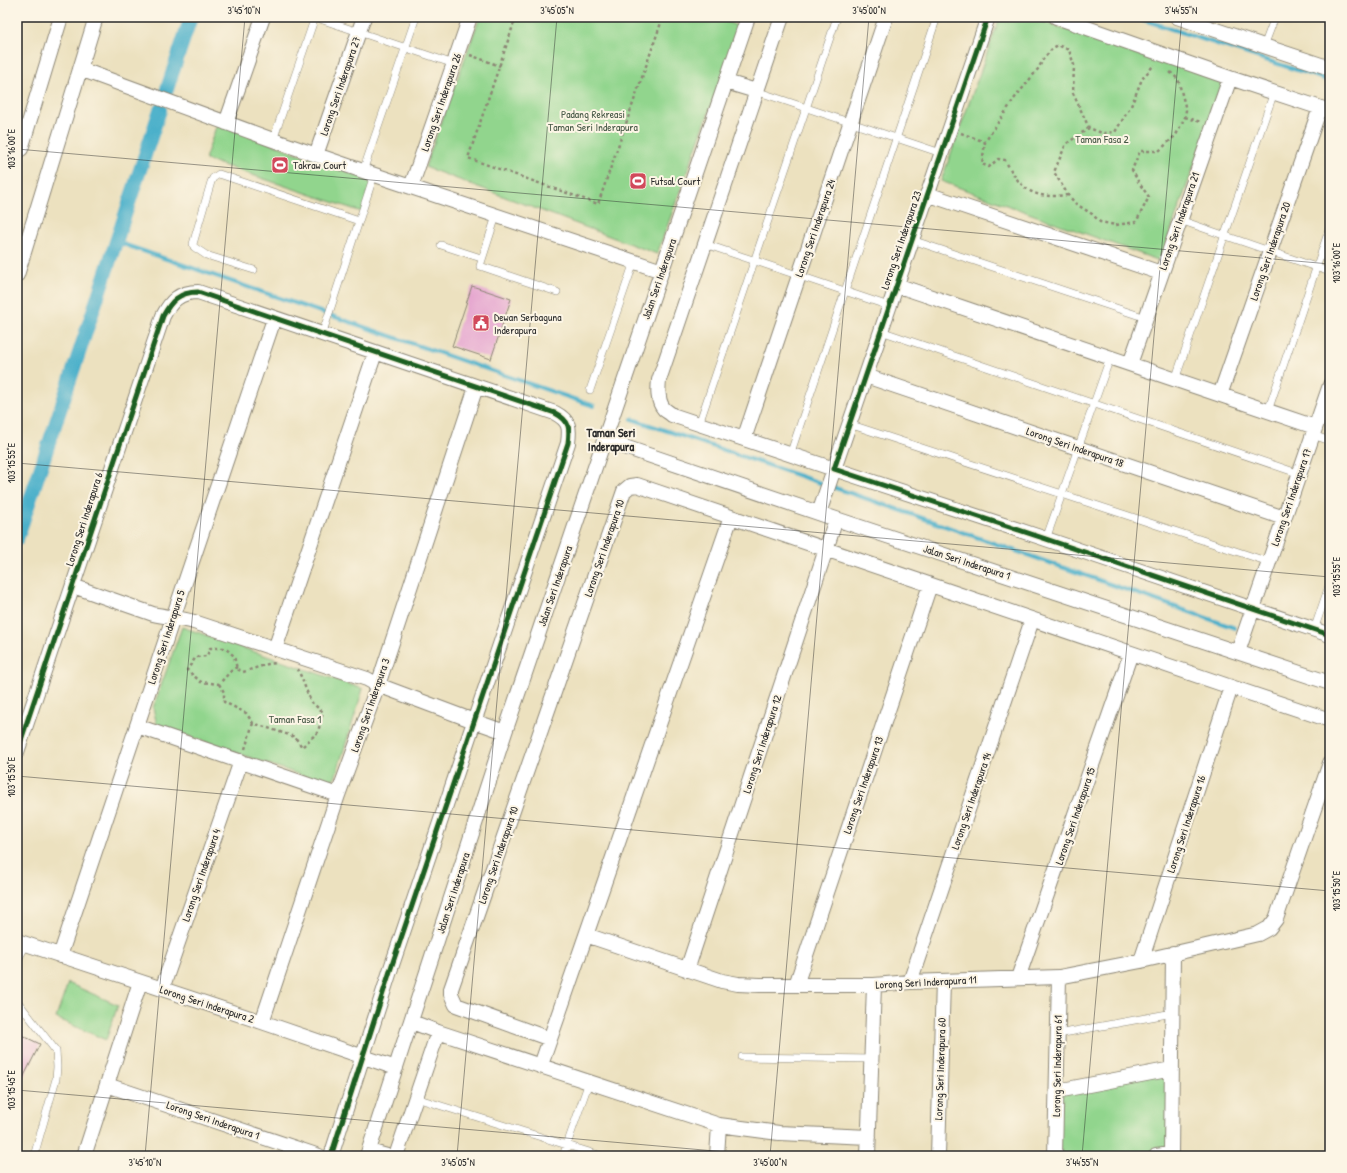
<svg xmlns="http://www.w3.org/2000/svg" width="1347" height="1173" viewBox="0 0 1347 1173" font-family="'Patrick Hand',sans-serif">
	<rect width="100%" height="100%" fill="#fcf5e5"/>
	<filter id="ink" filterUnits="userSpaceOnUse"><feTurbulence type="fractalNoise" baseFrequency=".025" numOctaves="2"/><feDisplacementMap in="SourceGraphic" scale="8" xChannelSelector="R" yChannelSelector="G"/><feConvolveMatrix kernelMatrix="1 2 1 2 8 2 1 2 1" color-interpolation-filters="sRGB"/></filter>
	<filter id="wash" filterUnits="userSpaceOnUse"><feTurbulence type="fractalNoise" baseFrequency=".012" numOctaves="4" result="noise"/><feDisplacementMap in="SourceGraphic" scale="16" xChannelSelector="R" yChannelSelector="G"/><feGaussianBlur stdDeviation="0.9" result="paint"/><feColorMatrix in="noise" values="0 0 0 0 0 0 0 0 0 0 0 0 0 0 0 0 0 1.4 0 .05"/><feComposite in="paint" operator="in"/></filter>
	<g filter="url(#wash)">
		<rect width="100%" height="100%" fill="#ece1bf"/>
		<path fill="#91d58d" stroke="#5e805c" d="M480 17H714L740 27 657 254 425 167Z
			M1000 17H1027L1225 79 1160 261 941 181Z
			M217 124 374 181 362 212 205 159Z
			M182 627 363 689 335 778 326 784 157 725 153 708Z
			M68 983 118 1005 106 1040 56 1018Z
			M1172 1069 1171 1154 1156 1156H1055L1057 1091Z"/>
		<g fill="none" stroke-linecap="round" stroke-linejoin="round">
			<path stroke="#4bb0ca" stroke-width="4" d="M1135 17 1330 81
				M117 242 594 406
				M632 419 891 507 1235 628"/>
			<path stroke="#4bb0ca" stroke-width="14" d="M167 89 191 17
				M17 539 160 110"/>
		</g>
		<g id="blocks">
			<path fill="#e6a8d0" d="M472 286 511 299 491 359 452 346Z
				M17 1033 40 1044 17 1090Z"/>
		</g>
	</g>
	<g filter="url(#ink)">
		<use href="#blocks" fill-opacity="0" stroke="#8c8675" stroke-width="1"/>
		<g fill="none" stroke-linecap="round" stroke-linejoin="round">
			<g stroke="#8c8675" stroke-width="8">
				<path id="lane" d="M314 17 454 64
					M1264 46 1275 17
					M756 91 941 153
					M273 140 315 17
					M363 171 416 17
					M496 216 480 266 557 292
					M1180 220 1330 272
					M912 240 1146 318
					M705 244 889 306
					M441 245 481 258
					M254 270 206 255 194 247 193 244 211 182 213 178 219 174 359 221
					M881 331 1300 474
					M322 335 374 175
					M1175 380 1274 92
					M590 390 634 262
					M1268 411 1330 227
					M699 424 837 17
					M849 424 1269 562
					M1313 435 1330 441
					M790 455 937 17
					M1046 539 1110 358
					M1314 630 1330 583
					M17 961 26 945
					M17 1001 56 1051 57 1067 56 1079 34 1156
					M1058 1034 1173 1013
					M742 1057 872 1059
					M416 1098 602 1156
					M563 1156 589 1082"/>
			</g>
			<g stroke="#8c8675" stroke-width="16">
				<path id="street" d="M782 17 659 380C658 389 657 401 664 409 666 411 670 413 672 415L834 469 819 513
					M988 17 834 469 1046 539 1330 635
					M1056 17 1230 78 1330 111
					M1177 17 1330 68
					M80 69 273 140 363 171 662 271
					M726 82 756 91
					M226 123 263 17
					M21 149 61 17
					M316 155 364 17
					M411 187 470 17
					M927 194 1161 273
					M17 275 96 17
					M896 285 1315 427
					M1130 364 1230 78
					M866 376 1284 518
					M1220 395 1320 108
					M744 439 886 17
					M604 440 836 519 1330 683
					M73 586 153 614C166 617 180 618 194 622L367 679 378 685 474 721 505 732
					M275 649 375 353
					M1238 652 1330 385
					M137 726 338 795
					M17 752 163 316C171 301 179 292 198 292L555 413C570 421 570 428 568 443L391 968 331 1156
					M586 935 722 981 738 984 760 985H874L910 982 1059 977 1141 961 1258 934 1269 928 1276 919 1330 763
					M17 941 262 1022 396 1068
					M60 956 173 618 274 319
					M1141 961 1231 687
					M687 970 836 519
					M1018 978 1131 653
					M910 982 1032 620
					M796 985 930 585
					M162 989 241 761
					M262 1022 338 795 378 685 476 387
					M412 1022 438 1032 719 1125 779 1133 869 1137
					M550 1039 456 1005 451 994V989L624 491 630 486 637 485 1231 687 1330 720
					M541 1065 731 517
					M107 1085 319 1156
					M1057 1091 1172 1069
					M369 1151 387 1156
					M84 1156 140 982
					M367 1156 505 732 748 17
					M396 1156 438 1032
					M717 1156 719 1125
					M868 1156 874 985
					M938 1156 943 981
					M1055 1156 1059 977
					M1156 1156 1171 1154
					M1171 1156 1173 953"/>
			</g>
			<path stroke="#8c8675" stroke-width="2.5" stroke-dasharray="3 3" stroke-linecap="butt" d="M516 17 468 158 598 204 663 17
				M470 55 500 66
				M1185 117 1201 122
				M1089 128 1066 144 1054 172 1068 195 1076 204 1092 214 1100 222 1116 225 1136 222 1149 197 1139 183 1132 170 1140 151H1159L1176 135 1185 117 1186 110 1178 79 1170 72
				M961 133 985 142
				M1068 195C1032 199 1022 191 1005 160L998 159 989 167 982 164 985 142 1014 99 1038 69 1044 58 1053 48 1058 45 1069 50 1074 65 1073 93 1089 128 1102 133 1115 132 1131 106 1142 79 1153 66H1155
				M237 667 231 671 219 684 201 682 187 670 196 657 207 656 210 648H225L234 656 237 669 243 672 268 664 276 663
				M219 684 224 692V702L246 713 253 723 295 737 302 747 318 732 323 712 311 702 298 669
				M245 749 253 723"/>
			<use href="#lane" stroke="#fff" stroke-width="7"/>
			<use href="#street" stroke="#fff" stroke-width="14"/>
			<g stroke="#fcf5e5" stroke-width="8">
				<path id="cycleway" d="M988 17 834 469 1046 539 1330 635
					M17 752 163 316C171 301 179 292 198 292L555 413C570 421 570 428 568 443L391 968 331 1156"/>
			</g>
			<use href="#cycleway" stroke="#1b5e20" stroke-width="5"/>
		</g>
	</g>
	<path fill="none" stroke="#2b2b2b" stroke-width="1" stroke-opacity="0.45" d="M17 149 1330 264M17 463 1330 577M17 776 1330 891M17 1090 772 1156M145 1156 245 17M457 1156 557 17M770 1156 869 17M1082 1156 1182 17"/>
	<defs>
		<g id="stadium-square" transform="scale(0.9)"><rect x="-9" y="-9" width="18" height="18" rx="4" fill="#d1495b" stroke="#fcf5e5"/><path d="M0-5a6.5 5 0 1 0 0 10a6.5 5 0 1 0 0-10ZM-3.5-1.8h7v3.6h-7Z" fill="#fff"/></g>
		<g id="civic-square" transform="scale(0.9)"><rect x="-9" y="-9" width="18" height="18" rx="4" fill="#d1495b" stroke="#fcf5e5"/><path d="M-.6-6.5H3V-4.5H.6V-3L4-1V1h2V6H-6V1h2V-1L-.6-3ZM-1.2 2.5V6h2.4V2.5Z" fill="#fff"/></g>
	</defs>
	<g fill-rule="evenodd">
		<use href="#stadium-square" x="280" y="165"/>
		<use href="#stadium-square" x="638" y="181"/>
		<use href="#civic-square" x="481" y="323"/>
	</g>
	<g text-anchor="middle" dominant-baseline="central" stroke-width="4" stroke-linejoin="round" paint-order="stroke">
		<g font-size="11" fill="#2b2b2b" stroke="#fcf5e5">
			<text transform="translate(340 86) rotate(-71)">Lorong Seri Inderapura 27</text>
			<text transform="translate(441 102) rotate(-71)">Lorong Seri Inderapura 26</text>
			<text transform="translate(1179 221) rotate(-71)">Lorong Seri Inderapura 21</text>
			<text transform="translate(815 228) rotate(-71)">Lorong Seri Inderapura 24</text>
			<text transform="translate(901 240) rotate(-71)">Lorong Seri Inderapura 23</text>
			<text transform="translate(1270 251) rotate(-71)">Lorong Seri Inderapura 20</text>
			<text transform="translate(659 279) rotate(-71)">Jalan Seri Inderapura</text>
			<text transform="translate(1075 447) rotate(19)">Lorong Seri Inderapura 18</text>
			<text transform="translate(1291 497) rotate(-71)">Lorong Seri Inderapura 17</text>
			<text transform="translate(84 519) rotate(-72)">Lorong Seri Inderapura 6</text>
			<text transform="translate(604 548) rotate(-71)">Lorong Seri Inderapura 10</text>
			<text transform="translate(967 562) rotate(18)">Jalan Seri Inderapura 1</text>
			<text transform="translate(555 586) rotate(-71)">Jalan Seri Inderapura</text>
			<text transform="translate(166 637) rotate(-72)">Lorong Seri Inderapura 5</text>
			<text transform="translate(370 705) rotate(-71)">Lorong Seri Inderapura 3</text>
			<text transform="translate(762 744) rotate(-72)">Lorong Seri Inderapura 12</text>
			<text transform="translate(863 785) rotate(-71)">Lorong Seri Inderapura 13</text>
			<text transform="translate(971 801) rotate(-71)">Lorong Seri Inderapura 14</text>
			<text transform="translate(1075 816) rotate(-71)">Lorong Seri Inderapura 15</text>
			<text transform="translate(1186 824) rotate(-72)">Lorong Seri Inderapura 16</text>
			<text transform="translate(498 855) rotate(-71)">Lorong Seri Inderapura 10</text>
			<text transform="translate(201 875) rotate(-71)">Lorong Seri Inderapura 4</text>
			<text transform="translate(453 893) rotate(-72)">Jalan Seri Inderapura</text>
			<text transform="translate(926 982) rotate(-3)">Lorong Seri Inderapura 11</text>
			<text transform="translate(207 1004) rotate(18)">Lorong Seri Inderapura 2</text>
			<text transform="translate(1057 1066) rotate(-89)">Lorong Seri Inderapura 61</text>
			<text transform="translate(940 1069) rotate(-88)">Lorong Seri Inderapura 60</text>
			<text transform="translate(213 1120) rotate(19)">Lorong Seri Inderapura 1</text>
		</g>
		<g font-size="11" fill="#445644" stroke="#fcf5e5">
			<text x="593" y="114">Padang Rekreasi<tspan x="593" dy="13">Taman Seri Inderapura</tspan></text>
			<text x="1102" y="139">Taman Fasa 2</text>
			<text x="295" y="719">Taman Fasa 1</text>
		</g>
		<g font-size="11" fill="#2b2b2b" stroke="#fcf5e5" text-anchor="start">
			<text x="293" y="165">Takraw Court</text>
			<text x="651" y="181">Futsal Court</text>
			<text x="494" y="317">Dewan Serbaguna<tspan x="494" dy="13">Inderapura</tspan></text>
		</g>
		<g font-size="12" font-weight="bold" fill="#2b2b2b" stroke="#fcf5e5">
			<text x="611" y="432">Taman Seri<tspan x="611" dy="14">Inderapura</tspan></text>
		</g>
	</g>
	<rect width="1347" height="1173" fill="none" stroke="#fcf5e5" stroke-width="44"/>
	<rect x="22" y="22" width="1303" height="1129" fill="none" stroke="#2b2b2b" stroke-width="1.5"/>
	<g font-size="10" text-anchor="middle" fill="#2b2b2b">
		<text x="244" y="14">3°45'10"N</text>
		<text x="557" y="14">3°45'05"N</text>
		<text x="869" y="14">3°45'00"N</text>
		<text x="1181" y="14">3°44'55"N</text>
		<text transform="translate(11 149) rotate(-90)" y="4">103°16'00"E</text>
		<text transform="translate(1336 263) rotate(-90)" y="4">103°16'00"E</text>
		<text transform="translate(11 463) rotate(-90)" y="4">103°15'55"E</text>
		<text transform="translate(1336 577) rotate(-90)" y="4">103°15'55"E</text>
		<text transform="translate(11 777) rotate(-90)" y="4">103°15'50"E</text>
		<text transform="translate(1336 891) rotate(-90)" y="4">103°15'50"E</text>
		<text transform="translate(11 1090) rotate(-90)" y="4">103°15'45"E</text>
		<text x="145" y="1166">3°45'10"N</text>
		<text x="458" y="1166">3°45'05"N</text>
		<text x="770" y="1166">3°45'00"N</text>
		<text x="1082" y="1166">3°44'55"N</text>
	</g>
</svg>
